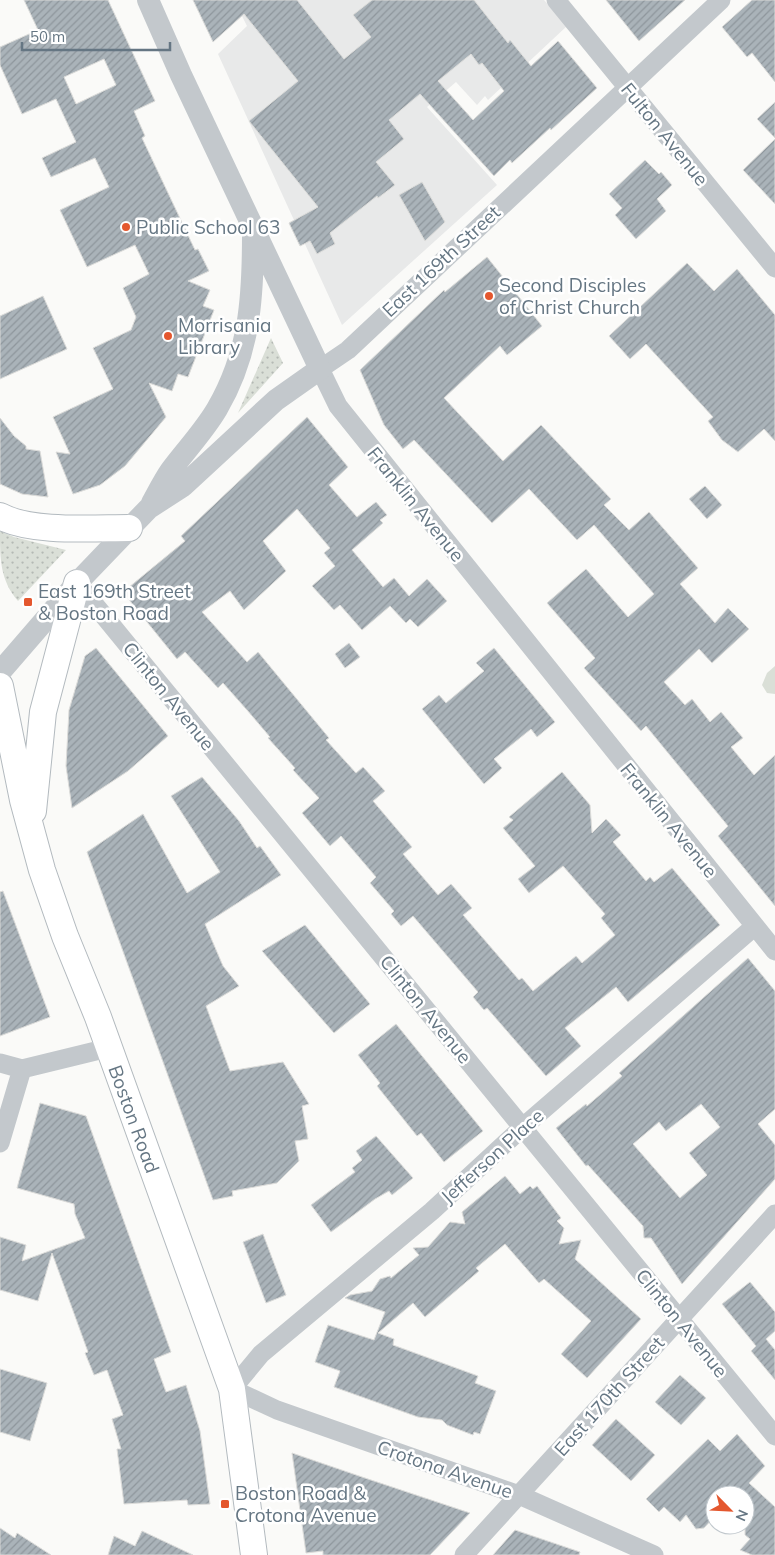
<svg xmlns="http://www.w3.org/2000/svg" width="775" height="1555" viewBox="0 0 775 1555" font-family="Mulish,sans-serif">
	<defs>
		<pattern id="park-dots" width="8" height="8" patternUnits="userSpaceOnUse" patternTransform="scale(1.25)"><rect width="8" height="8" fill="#dadfd7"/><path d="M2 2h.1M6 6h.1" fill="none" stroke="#b4b9b4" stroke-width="1.8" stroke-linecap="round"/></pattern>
		<pattern id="building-hatch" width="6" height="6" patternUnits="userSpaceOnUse" patternTransform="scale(1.25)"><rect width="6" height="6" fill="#aab3b9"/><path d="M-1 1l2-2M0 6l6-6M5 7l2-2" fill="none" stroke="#8e969c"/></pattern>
	</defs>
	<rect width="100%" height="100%" fill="#fafaf8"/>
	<path fill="#e8e9e9" d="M258 0H544L567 26 488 100 485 96 477 105 456 82 427 107 497 185 342 325 218 54 247 26 241 14Z"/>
	<path fill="#dadfd7" d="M775 666V694L767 693 762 685 767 673Z"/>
	<path fill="url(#park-dots)" d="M271 338 283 363 238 413Z
		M0 531 14 537 66 550 18 601C0 580 0 559 0 531Z"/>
	<path fill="url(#building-hatch)" stroke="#dcdcda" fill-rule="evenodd" d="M24 0H108L155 101 134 111 145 136 142 138 195 250 198 249 209 271 188 281 210 290 203 306 214 310 188 377 178 374 172 391 149 383 166 417 125 466 100 485 73 494 56 452 70 454 53 417 113 389 93 348 131 330 136 317 123 288 149 274 135 245 87 267 60 210 109 187 95 158 51 177 42 158 76 142 56 99 22 114 0 65V47L38 30ZM104 59 116 85 76 104 64 77Z
		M193 0H297L344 59 371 37 353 15 372 0H474L508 43 510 40 531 66 558 41 597 88 551 130 550 128 512 163 510 160 494 176 420 94 389 120 404 139 376 162 395 185 378 198 377 196 330 233 335 244 317 254 310 241 300 246 289 223 318 207 249 121 298 81 244 14 213 42ZM471 54 479 65 482 63 504 91 473 120 438 81Z
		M606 0H685L639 41Z
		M752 0H775V82L752 53 747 57 722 27Z
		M775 102V138L757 119Z
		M775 139V204L743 170Z
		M645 160 659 174 661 172 672 185 657 199 666 211 636 239 615 215 622 208 609 194Z
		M422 182 445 222 425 241 399 195Z
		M487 257 542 326 507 355 500 346 444 398 503 461 541 425 611 499 604 505 629 530 649 512 698 568 680 584 715 623 728 608 749 629 712 663 699 649 664 682 685 705 692 699 710 722 721 712 743 738 731 747 754 775 775 755V906L718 836 728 826 646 726 641 731 584 668 595 658 547 603 586 569 628 617 654 594 594 525 577 540 529 489 492 523 414 440 403 449 384 425 360 370 444 290 445 292Z
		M687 263 714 291 737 269 775 315V441L764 429 738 452 722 440 708 421 713 417 646 344 630 359 609 336Z
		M43 296 67 349 0 379V316Z
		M307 417 348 467 329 485 357 517 376 502 387 515 380 520 383 523 352 550 383 587 394 578 409 596 427 579 447 601 418 627 410 619 406 623 390 606 362 630 340 605 334 610 312 586 335 566 324 553 330 548 297 509 263 541 286 571 244 610 230 591 202 612 247 662 258 652 329 738 326 740 356 773 363 767 385 791 373 801 412 847 403 854 438 895 451 884 472 908 463 915 519 980 522 978 533 991 576 956 582 963 615 935 601 918 605 914 563 866 529 893 518 879 535 866 503 828 513 820 509 817 562 772 590 805 592 833 606 819 621 835 613 842 646 881 650 877 654 882 672 868 720 925 628 1002 616 987 565 1028 581 1046 546 1076 487 1008 484 1010 473 997 478 992 413 916 401 926 391 914 394 911 370 883 376 877 341 836 330 846 302 813 319 798 293 770 295 768 268 738 270 737 247 710 223 683 218 688 185 652 177 659 126 596 128 588 185 541 181 536Z
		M0 418 14 436 26 446V449L40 451 48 497 22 494 0 484Z
		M705 486 722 505 707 519 689 499Z
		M349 643 360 657 345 668 335 654Z
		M96 648 168 736 128 771 72 808 66 766 69 710 85 656Z
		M494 648 555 722 537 737 531 729 494 759 502 768 484 784 422 709 439 695 446 703 484 671 476 663Z
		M202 777 239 821 257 848 260 846 281 875 205 924 223 966 239 986 206 1006 230 1071 283 1062 309 1104 302 1106 308 1139 295 1141 299 1161 277 1183 232 1191 233 1196 213 1200 87 852 143 814 187 893 220 872 171 796Z
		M3 891 50 1017 0 1036V892Z
		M305 925 370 1004 334 1033 262 951Z
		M748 958 775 991V1109L758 1124 775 1145V1179L682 1284 651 1238H644L643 1226 588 1165 586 1166 556 1128 586 1104 587 1106 622 1076 619 1073ZM701 1104 720 1127 689 1153 707 1175 680 1198 633 1144 659 1122 666 1131Z
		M396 1024 483 1131 444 1162 421 1133 417 1136 377 1086 380 1083 358 1055Z
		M40 1103 86 1116 171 1352 154 1359 166 1392 186 1385 200 1431 210 1504 188 1505 187 1500 124 1504 117 1449H121L112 1419 123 1415 107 1370 94 1375 85 1353 88 1352 52 1253 38 1301 0 1290V1237L26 1245 22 1261 85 1238 75 1214 74 1204 17 1188Z
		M376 1136 413 1178 392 1195 389 1191 375 1199 331 1232 311 1205 355 1172 352 1168 362 1160 356 1151Z
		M505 1176 520 1194 530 1186 533 1189 537 1186 561 1218 557 1221 564 1228 559 1244 581 1240 575 1259 641 1319 587 1378 561 1354 591 1321 544 1279 539 1283 505 1244 476 1268 479 1271 425 1317 413 1303 378 1333 394 1339 393 1345 478 1376 475 1383 496 1391 480 1434 474 1432 473 1435 447 1425 442 1420 418 1417 334 1387 340 1371 315 1362 328 1325 374 1340 385 1312 345 1298 350 1295 372 1291 380 1279 390 1276 391 1278 419 1255 413 1248 428 1247 450 1222 465 1224 462 1212Z
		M263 1234 286 1295 266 1303 243 1242Z
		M750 1282 775 1312V1331L766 1339 775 1350V1380L751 1351 756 1346 722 1304Z
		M0 1369 47 1383 30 1441 0 1432Z
		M680 1375 706 1398 681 1425 655 1402Z
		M616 1419 655 1455 631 1481 592 1445Z
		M737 1434 765 1466 749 1483 775 1507V1555H752L740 1550 750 1539 745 1535V1495H715V1516L704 1528 696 1529 686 1515 680 1522 664 1507 659 1512 646 1499 708 1439 720 1451Z
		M292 1453 362 1477 470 1513 430 1555H323V1551L306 1553Z
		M0 1528 15 1538 17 1533 51 1555H0Z
		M515 1530 580 1552 579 1555H493Z
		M142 1531 193 1555H108L114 1536 135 1546Z"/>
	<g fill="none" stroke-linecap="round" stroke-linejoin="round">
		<g stroke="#b3babf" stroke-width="28">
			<path id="secondary" d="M0 516C31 533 94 528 129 528
				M0 686 23 800 42 870 65 936 98 1017 232 1389 254 1555
				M33 811 43 712 77 583"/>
		</g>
		<path stroke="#c3c8cc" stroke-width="19" d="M556 0 775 268
			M721 0 348 350 320 369 338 406 775 951
			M77 583 775 1436
			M0 1063 22 1069 108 1048
			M0 1143 22 1069
			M464 1555 775 1214
			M654 1555 519 1495 277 1410 232 1389 261 1354 432 1211 523 1127 755 926"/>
		<path stroke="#c3c8cc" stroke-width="22" d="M152 503C158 492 164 480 171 470 186 450 204 431 217 409 250 352 253 298 253 235
			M0 672 77 583 149 508 183 486 276 400 320 369 181 75 148 0"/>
		<use href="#secondary" stroke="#fff" stroke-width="26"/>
	</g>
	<g fill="#e4572e" stroke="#fff" stroke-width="2">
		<circle cx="126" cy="227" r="5"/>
		<circle cx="489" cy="296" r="5"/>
		<circle cx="168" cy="336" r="5"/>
		<rect x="23" y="597" width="10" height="10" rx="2.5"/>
		<rect x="220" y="1499" width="10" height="10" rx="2.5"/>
	</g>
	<g text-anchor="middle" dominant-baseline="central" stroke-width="5" stroke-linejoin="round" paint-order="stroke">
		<g font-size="19" fill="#657683" stroke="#fff">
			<text transform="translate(665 134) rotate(51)">Fulton Avenue</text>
			<text transform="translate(441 261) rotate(-43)">East 169th Street</text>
			<text transform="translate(416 504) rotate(51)">Franklin Avenue</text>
			<text transform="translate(169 696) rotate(51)">Clinton Avenue</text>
			<text transform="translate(669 820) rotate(51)">Franklin Avenue</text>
			<text transform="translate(426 1009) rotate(51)">Clinton Avenue</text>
			<text transform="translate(134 1119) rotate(70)">Boston Road</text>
			<text transform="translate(492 1156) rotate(-42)">Jefferson Place</text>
			<text transform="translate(682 1323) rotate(51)">Clinton Avenue</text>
			<text transform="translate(609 1396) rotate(-48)">East 170th Street</text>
			<text transform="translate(445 1469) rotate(19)">Crotona Avenue</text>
		</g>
		<g font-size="19" fill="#657683" stroke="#fff" text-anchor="start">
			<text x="136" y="227">Public School 63</text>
			<text x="499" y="285">Second Disciples<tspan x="499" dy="22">of Christ Church</tspan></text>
			<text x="178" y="325">Morrisania<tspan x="178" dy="22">Library</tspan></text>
			<text x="38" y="591">East 169th Street<tspan x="38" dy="22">&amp; Boston Road</tspan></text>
			<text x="235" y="1493">Boston Road &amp;<tspan x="235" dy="22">Crotona Avenue</tspan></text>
		</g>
	</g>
	<g transform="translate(730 1510) rotate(114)"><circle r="24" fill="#ffffff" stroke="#c1c8cd"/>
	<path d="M0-4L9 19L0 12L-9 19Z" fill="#e4572e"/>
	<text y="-8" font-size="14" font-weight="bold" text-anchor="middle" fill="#657683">N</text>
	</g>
	<path d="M22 42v8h148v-8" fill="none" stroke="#657683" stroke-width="2.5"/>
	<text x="30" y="42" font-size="15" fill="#657683" stroke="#ffffff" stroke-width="4" paint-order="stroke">50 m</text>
</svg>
